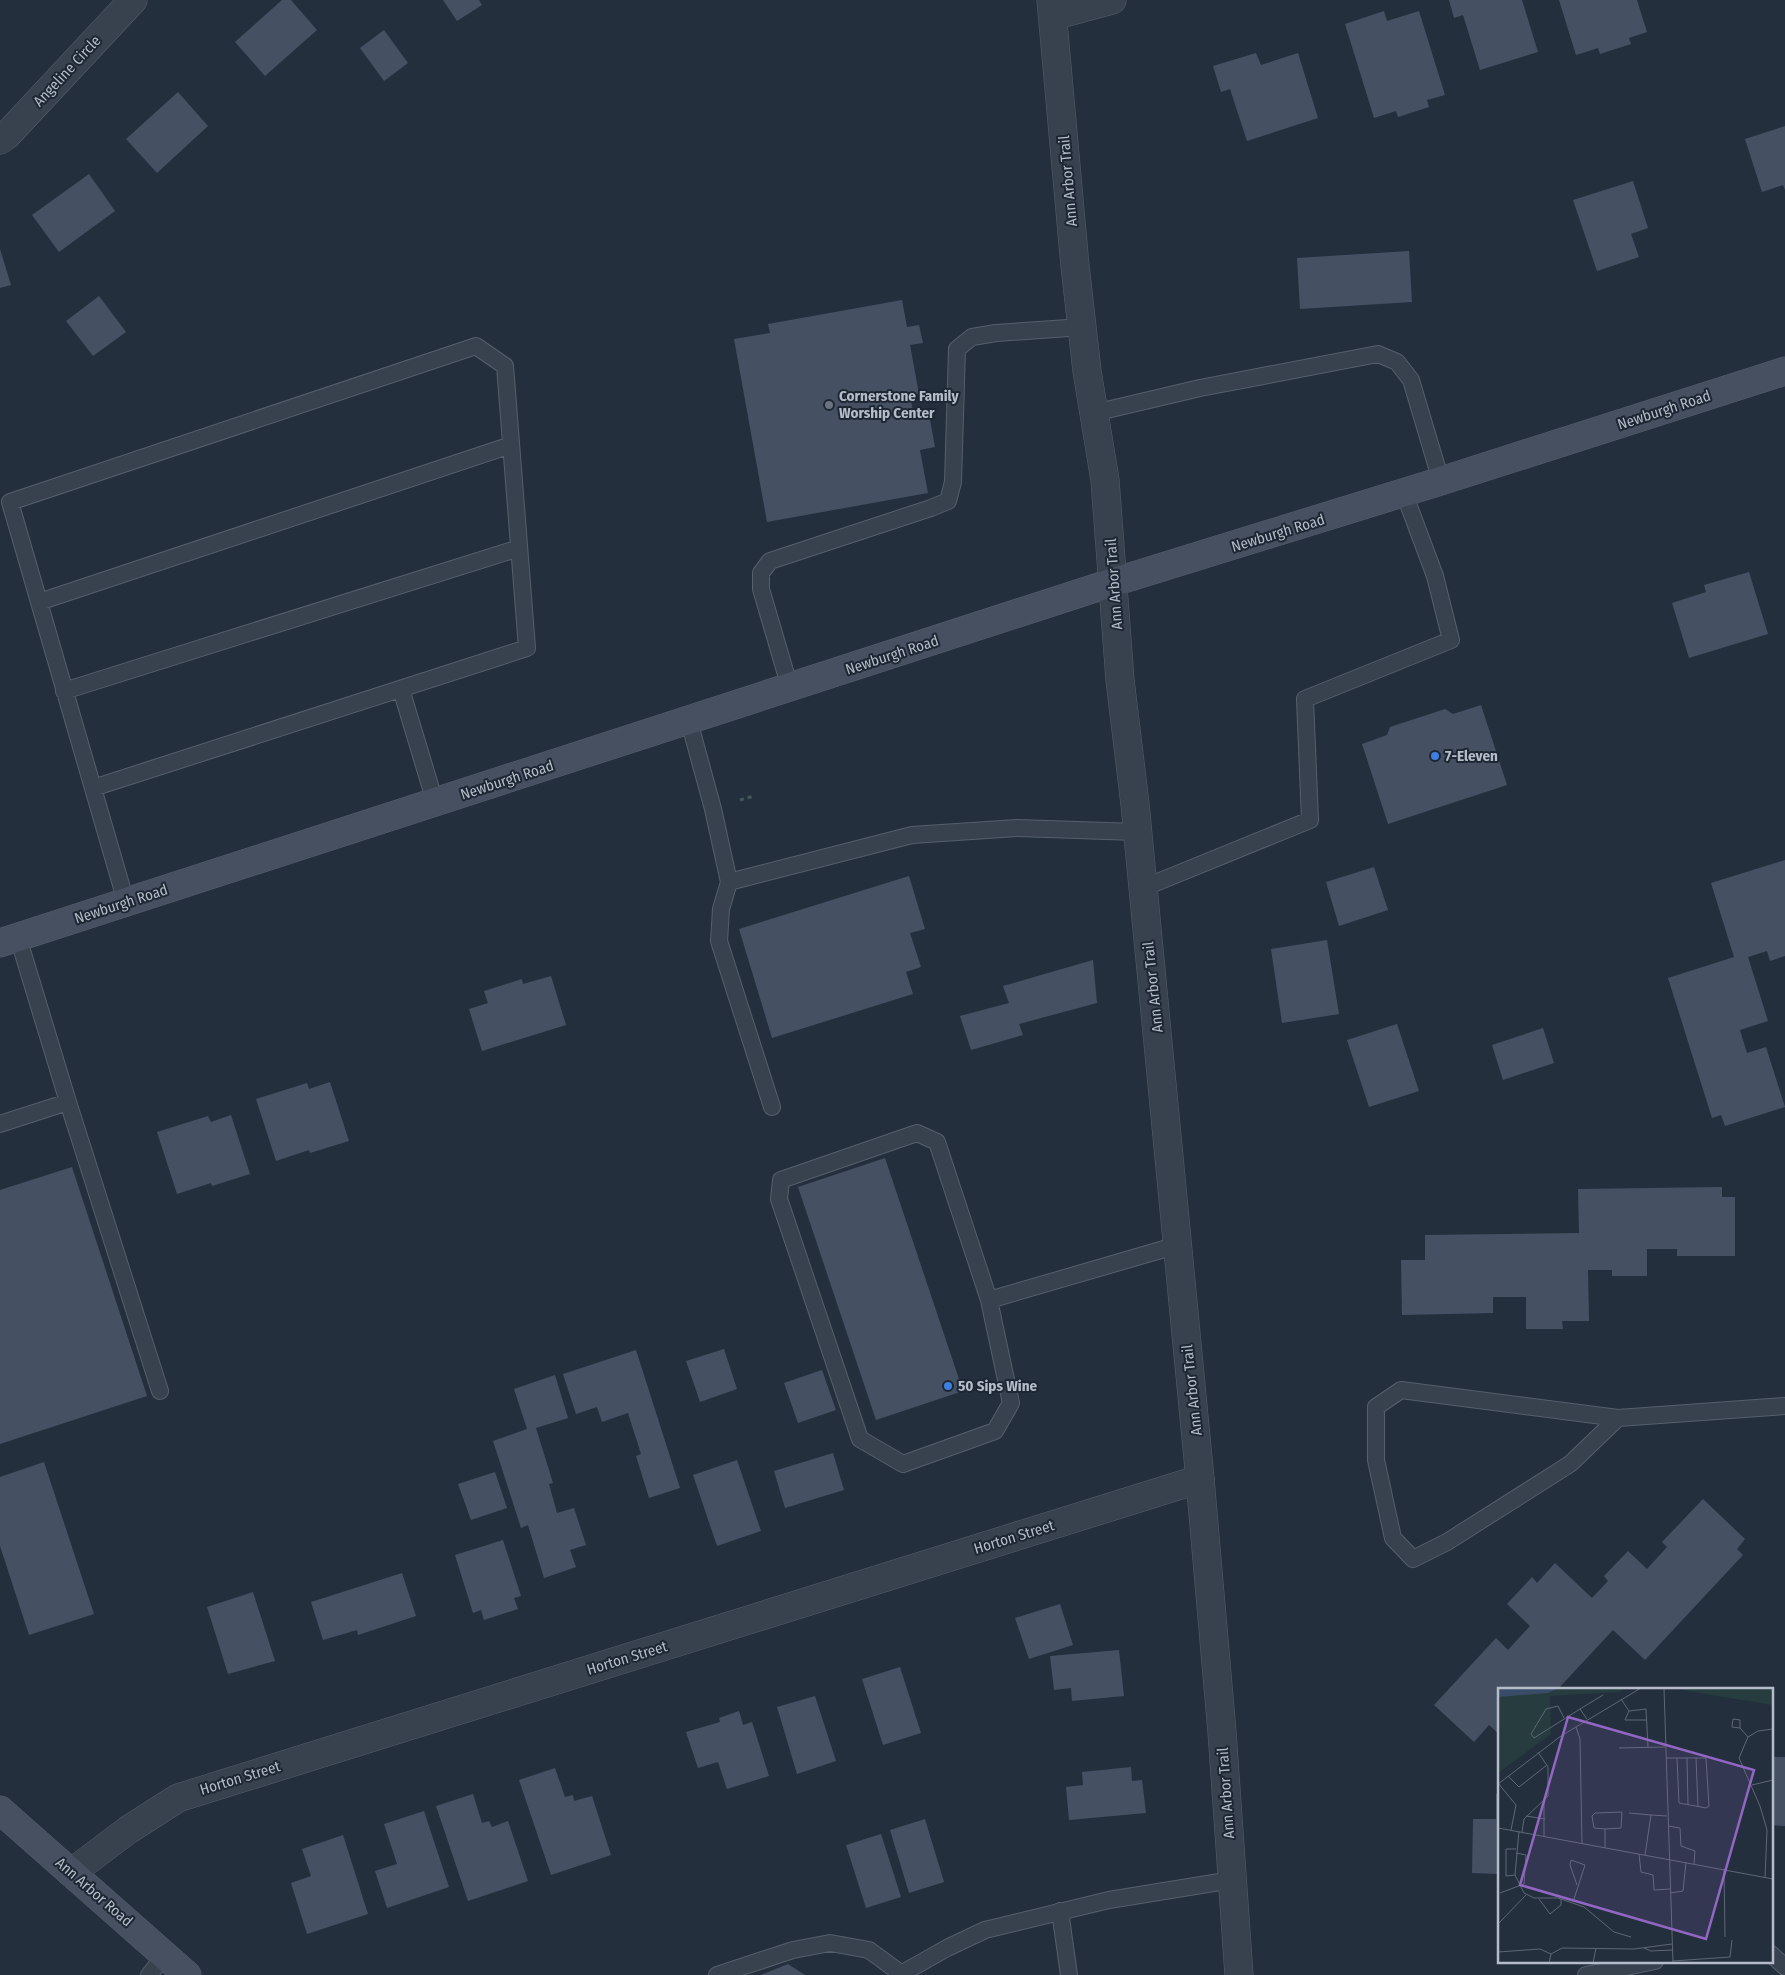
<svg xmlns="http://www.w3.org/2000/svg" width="1785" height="1975" viewBox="0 0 1785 1975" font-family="'Fira Sans Condensed',sans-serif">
	<rect width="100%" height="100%" fill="#242f3e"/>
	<path fill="#455162" d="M282 0H291L317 30 265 76 235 42Z
		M443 0H479L482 5 457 21Z
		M1449 0H1522L1538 52 1480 70 1463 15 1454 18Z
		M1559 0H1637L1647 32 1629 38 1631 44 1600 54 1598 48 1576 55Z
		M1384 11 1387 21 1419 11 1445 95 1427 100 1429 107 1398 117 1396 111 1374 118 1345 24Z
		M384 30 408 63 384 81 360 48Z
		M1256 53 1261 65 1298 53 1318 118 1247 141 1230 89 1221 92 1213 66Z
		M178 92 208 126 157 173 126 139Z
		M1785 126V190L1783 185 1762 192 1745 139Z
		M89 174 115 211 59 252 32 215Z
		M1633 181 1648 228 1631 234 1639 257 1597 271 1573 200Z
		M0 249 11 285 0 288Z
		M1409 251 1412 302 1300 309 1297 258Z
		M99 296 126 332 93 356 66 321Z
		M902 300 907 327 919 325 923 343 910 345 919 394 910 395 914 417 929 414 935 447 920 450 928 493 767 522 734 339 770 333 768 324Z
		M1749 572 1768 634 1689 658 1672 603 1706 592 1704 585Z
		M1481 705 1507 785 1388 824 1362 744 1387 735 1390 727 1445 709 1453 714Z
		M1785 860V956L1770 961 1767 951 1748 957 1768 1021 1740 1030 1747 1053 1766 1047 1785 1107 1725 1126 1721 1115 1712 1118 1668 978 1734 957 1711 883Z
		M1374 867 1388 910 1339 926 1326 882Z
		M909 876 925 929 910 933 921 967 906 972 913 994 772 1038 739 929Z
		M1327 940 1339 1014 1282 1023 1271 949Z
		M1093 960 1097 1003 1019 1024 1023 1035 971 1050 960 1016 1009 1003 1003 986Z
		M551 976 566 1025 482 1051 469 1009 488 1003 484 991 522 979 523 984Z
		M1397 1024 1419 1091 1369 1107 1347 1040Z
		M1543 1028 1554 1063 1503 1080 1492 1045Z
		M330 1082 349 1141 310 1153 309 1150 276 1161 256 1099 307 1083 309 1089Z
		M231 1115 250 1174 212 1186 211 1183 177 1194 157 1132 208 1116 211 1122Z
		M885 1158 963 1391 876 1420 798 1187Z
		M72 1167 147 1396 0 1444V1190Z
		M1722 1187V1197H1735V1256H1677V1249H1647V1276H1612V1270H1588L1589 1321H1562L1563 1329H1526V1297H1493V1313L1402 1315 1401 1260H1425V1235L1579 1233 1578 1189Z
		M724 1349 737 1389 700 1402 686 1361Z
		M636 1350 680 1488 649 1498 636 1456 641 1454 628 1413 602 1422 597 1407 576 1414 563 1374Z
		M822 1370 836 1410 798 1423 784 1383Z
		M555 1375 568 1418 536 1428 553 1483 549 1484 557 1513 574 1508 586 1545 570 1550 576 1567 544 1578 528 1525 521 1528 493 1441 527 1429 514 1389Z
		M833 1453 844 1490 785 1508 774 1471Z
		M737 1460 761 1531 717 1546 693 1475Z
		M44 1462 94 1614 29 1635 0 1546V1477Z
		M495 1472 507 1508 471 1520 458 1484Z
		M1703 1499 1745 1539 1737 1549 1743 1555 1645 1660 1613 1630 1558 1689H1499V1734L1489 1725 1474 1742 1434 1705 1496 1638 1508 1650 1530 1626 1507 1604 1532 1577 1537 1583 1555 1563 1592 1598 1608 1581 1604 1576 1628 1551 1647 1569 1667 1547 1662 1542Z
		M503 1540 521 1596 514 1598 518 1609 484 1620 481 1610 473 1613 455 1555Z
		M402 1573 416 1616 358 1635 357 1630 323 1640 311 1602Z
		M253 1592 275 1661 228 1674 207 1607Z
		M1060 1604 1073 1645 1029 1659 1015 1618Z
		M1119 1650 1124 1696 1072 1701 1071 1688 1054 1690 1050 1656Z
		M900 1667 921 1733 883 1745 862 1679Z
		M815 1696 836 1761 797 1774 777 1707Z
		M739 1711 743 1725 752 1722 769 1776 727 1789 718 1762 698 1768 686 1732 720 1722 719 1718Z
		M1771 1757H1785V1826L1771 1825Z
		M1131 1767 1132 1781 1142 1780 1146 1813 1069 1820 1066 1787 1083 1785 1082 1772Z
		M555 1768 565 1797 573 1795 574 1801 592 1796 611 1855 551 1875 519 1780Z
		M473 1794 482 1823 489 1821 492 1827 508 1821 528 1881 468 1901 436 1806Z
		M1496 1794H1499V1874L1472 1873 1473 1819H1496Z
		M424 1811 449 1887 387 1908 375 1871 397 1864 384 1824Z
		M925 1819 944 1882 909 1893 890 1830Z
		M881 1834 901 1897 866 1908 846 1845Z
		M343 1835 368 1914 307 1934 291 1883 311 1876 302 1849Z
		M788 1964 805 1975H761Z"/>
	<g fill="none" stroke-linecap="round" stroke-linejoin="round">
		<g stroke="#565f6c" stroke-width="18">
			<path id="service" d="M1094 413 1200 388 1378 354 1397 362 1411 380 1441 481
				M39 602 511 445
				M790 688 761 589V573L770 561 931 508 948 501 953 482 957 349 972 337 996 333 1083 327
				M401 689 435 802
				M64 691 519 548
				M689 721 713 809 729 882 912 835 1017 828 1137 832
				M93 788 527 648 505 366 476 346 10 502 126 902
				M729 882 721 909 719 941 772 1107
				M1143 888 1310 820 1305 699 1451 640 1435 576 1404 493
				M18 937 68 1102 160 1391
				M0 1124 68 1102
				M989 1300 1011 1403 995 1431 903 1464 860 1439 779 1199 781 1180 917 1133 937 1142 989 1300 1178 1245
				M1618 1418 1570 1464 1447 1542 1413 1559 1393 1538 1376 1460V1407L1401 1390 1618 1418 1785 1406
				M1060 1911 1069 1975
				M1771 1954 1785 1967
				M901 1974 947 1948 985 1930 1109 1900 1232 1880
				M149 1975 165 1955
				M717 1975 793 1950 830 1943 869 1950 903 1975
				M1586 1975 1655 1961"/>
		</g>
		<g stroke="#565f6c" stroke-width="29">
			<path id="minor" d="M1053 16 1112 0
				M0 140 7 135 133 0
				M71 1873 128 1830 178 1798 1200 1479"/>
		</g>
		<g stroke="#565f6c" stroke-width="29">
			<path id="tertiary" d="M1051 0 1075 266 1087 371 1105 480 1120 680 1135 804 1200 1479 1222 1732 1239 1975"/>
		</g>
		<g stroke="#565f6c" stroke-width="29">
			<path id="secondary" d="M0 943 1114 582 1441 481 1785 371
				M0 1810 187 1975"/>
		</g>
		<path stroke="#44595c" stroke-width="3" stroke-dasharray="4 4" stroke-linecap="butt" d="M740 800 754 796"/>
		<use href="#service" stroke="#38414e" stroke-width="16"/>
		<use href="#minor" stroke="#38414e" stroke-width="28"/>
		<use href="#tertiary" stroke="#38414e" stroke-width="28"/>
		<use href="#secondary" stroke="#465061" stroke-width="28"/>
	</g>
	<circle fill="#6b7280" stroke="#1d2633" stroke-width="2" cx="829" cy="405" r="5"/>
	<g fill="#3f7fe0" stroke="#1d2633" stroke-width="2">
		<circle cx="1435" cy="756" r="5"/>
		<circle cx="948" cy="1386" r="5"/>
	</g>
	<g text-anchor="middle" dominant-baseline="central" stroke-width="4" stroke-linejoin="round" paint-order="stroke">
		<g font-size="15" fill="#b4bcc9" stroke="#1d2633">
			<text transform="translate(67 71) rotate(-47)">Angeline Circle</text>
			<text transform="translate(1068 181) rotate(-95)">Ann Arbor Trail</text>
			<text transform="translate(1664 410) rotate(-18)">Newburgh Road</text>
			<text transform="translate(1278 533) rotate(-17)">Newburgh Road</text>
			<text transform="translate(1114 584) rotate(-94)">Ann Arbor Trail</text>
			<text transform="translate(892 655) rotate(-18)">Newburgh Road</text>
			<text transform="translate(507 780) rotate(-18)">Newburgh Road</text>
			<text transform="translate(121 904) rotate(-18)">Newburgh Road</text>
			<text transform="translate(1153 987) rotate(-96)">Ann Arbor Trail</text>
			<text transform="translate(1192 1390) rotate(-96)">Ann Arbor Trail</text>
			<text transform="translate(1014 1537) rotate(-17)">Horton Street</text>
			<text transform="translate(627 1658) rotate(-17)">Horton Street</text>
			<text transform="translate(240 1778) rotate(-17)">Horton Street</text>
			<text transform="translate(1226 1793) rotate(-94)">Ann Arbor Trail</text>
			<text transform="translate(94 1892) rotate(41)">Ann Arbor Road</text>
		</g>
		<g font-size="15" font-weight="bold" fill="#b4bcc9" stroke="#1d2633" text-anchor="start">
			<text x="839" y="396">Cornerstone Family<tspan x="839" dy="17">Worship Center</tspan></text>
			<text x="1445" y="756">7-Eleven</text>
			<text x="958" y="1386">50 Sips Wine</text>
		</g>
	</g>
	<g transform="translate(1498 1688)">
		<rect width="275" height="275" fill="#242f3e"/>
		<path d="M0 0H128L121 4 52 8 53 46 0 85ZM176 0H275V17L213 7Z" fill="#263c3f"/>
		<path d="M0 0H61L50 5 0 9Z" fill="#394c67"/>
		<path fill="none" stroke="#5e6776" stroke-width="1" d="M166 0 175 275M123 11 131 23 148 21 150 59M131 23 127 32H149M66 30 60 18 48 21 33 46 36 50 82 21M89 31 82 21 105 7M78 39 82 51 84 156M242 40 234 39 235 31 242 32V40L250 49M121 60 167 59M168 70H208L211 118 208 120 181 115 179 70M189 70 190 117M198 70 200 119M10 88 21 99 49 77M0 95 18 117 13 142M0 96 63 48 143 0M254 97 275 92M131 125 153 127M28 128 47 131M170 138 182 140 183 158 197 163 196 176M0 140 275 191M107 141 96 140 94 128 97 125 124 124 123 140 107 141V160M21 143 17 187 26 205 36 210H60L86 219 116 244 133 249M24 144 26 131 50 108V79L40 64M46 148V114M141 166 143 184 155 187 156 202 172 201M147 167 153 127 169 128M226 181 227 249M17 187 8 188V161H18M267 190 269 142 262 118 241 70 250 49 260 43 275 41M2 205 26 196 28 167 18 165M172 205 185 203 188 174M41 211 52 226 63 217V211M75 214 87 177 73 172 72 177 79 197M0 236 28 207M146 260 153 263 174 262M0 264 42 261 53 266M175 273 232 269 234 252M51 275 53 266 64 260 136 261 174 256M95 275 98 260"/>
		<path fill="#9266c3" fill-opacity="0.15" stroke="#9266c3" stroke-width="2.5" d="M70 29 256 82 208 251 22 197Z"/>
		<rect width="275" height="275" fill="none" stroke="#b4bcc9" stroke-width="2.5"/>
	</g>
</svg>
